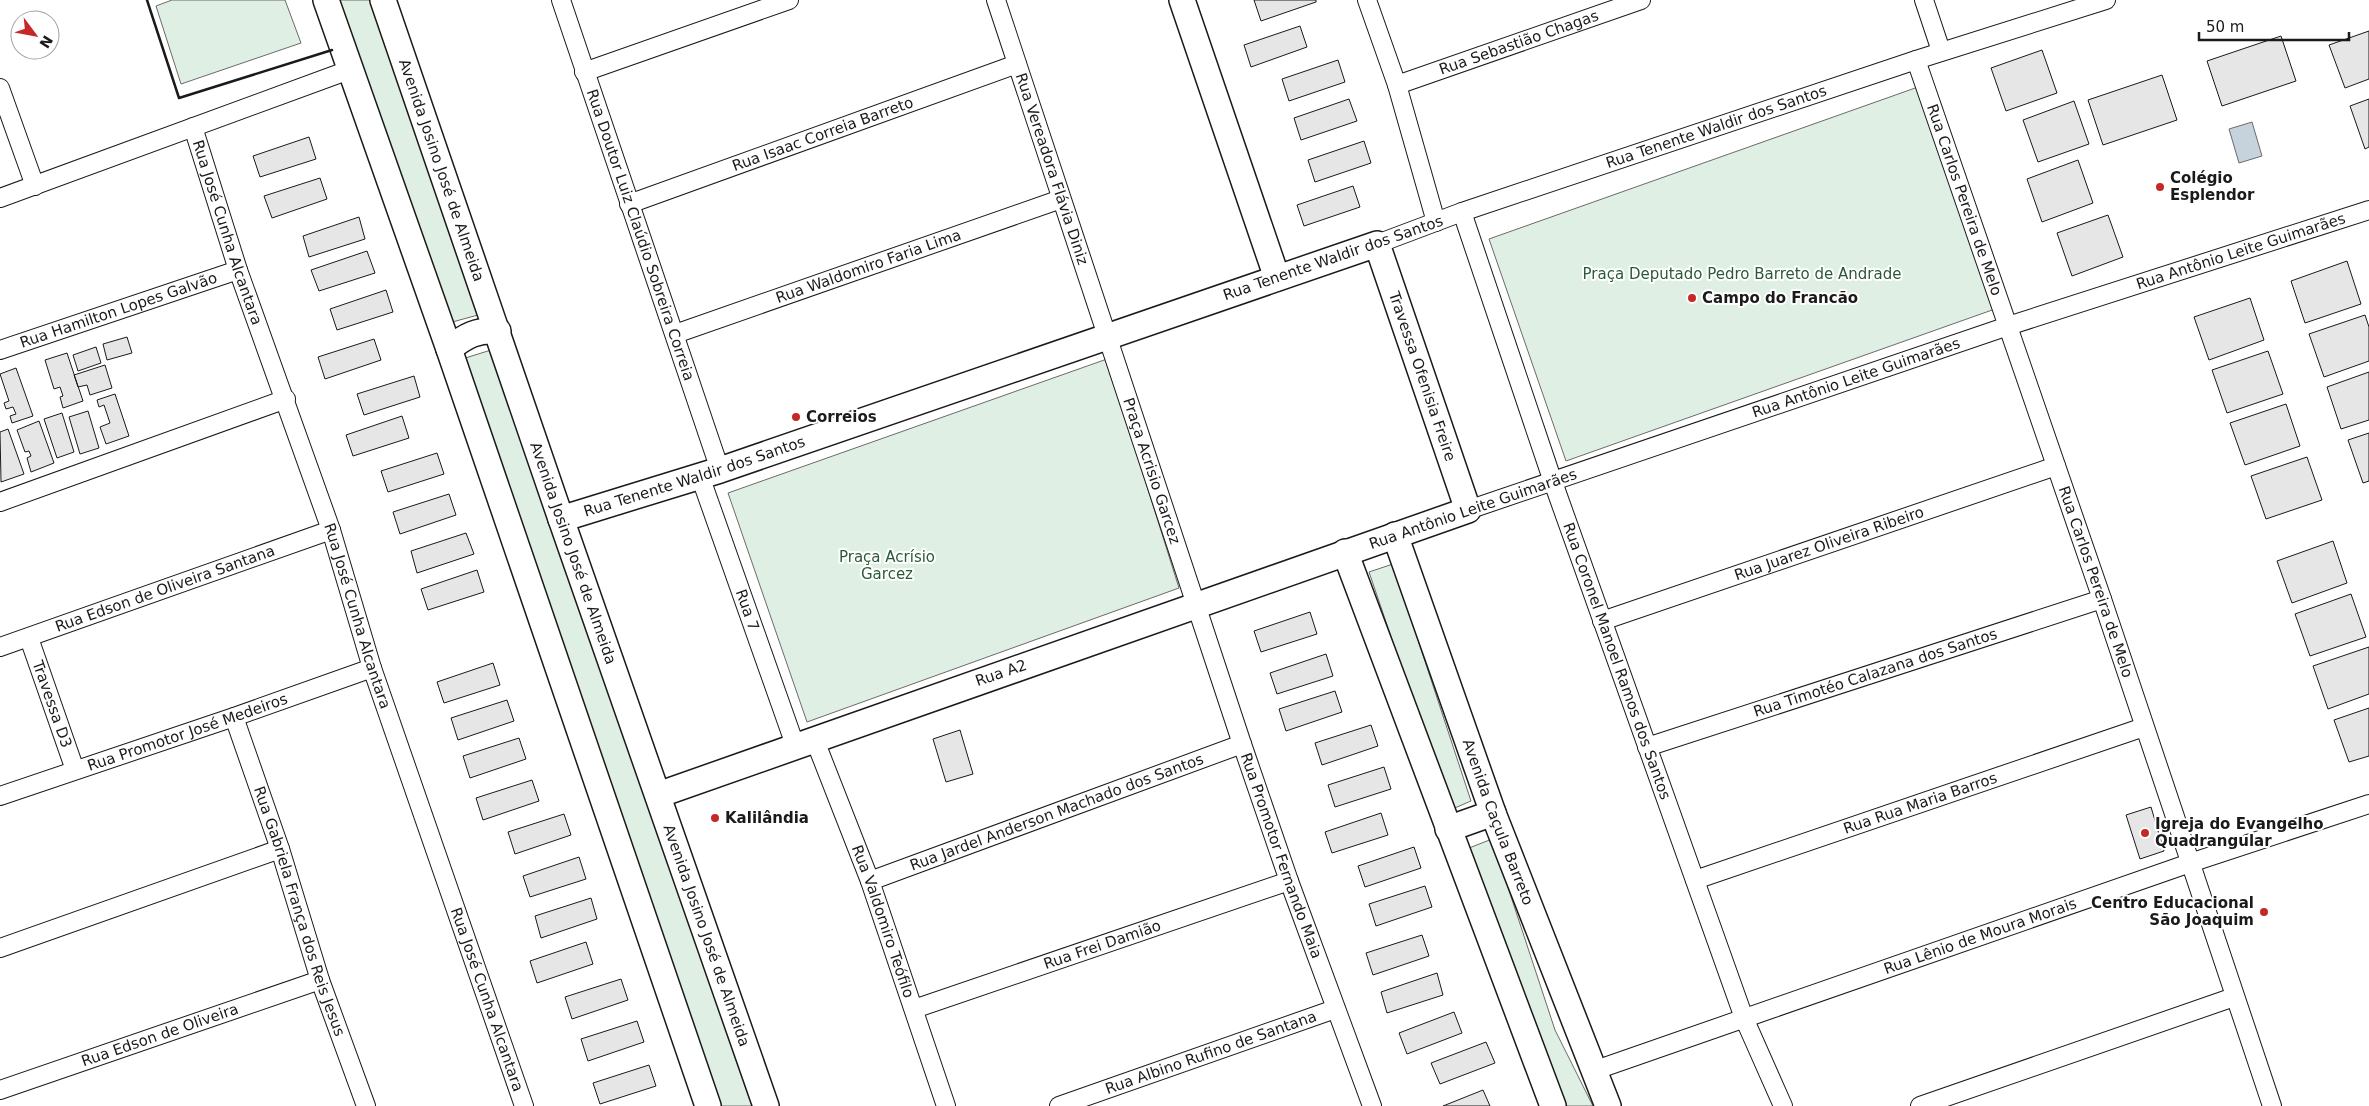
<svg xmlns="http://www.w3.org/2000/svg" width="2369" height="1106" viewBox="0 0 2369 1106" font-family="'DejaVu Sans',sans-serif">
	<rect width="100%" height="100%" fill="#fff"/>
	<path fill="#e0efe3" stroke="#6a6a6a" d="M172 0H285L301 43 181 84 156 6Z
		M335 0H372L478 315 445 324Z
		M1918 87 1995 309 1566 461 1489 239Z
		M491 350 752 1106H720L459 360Z
		M1107 359 1179 588 807 722 728 493Z
		M1393 564 1471 801 1450 810 1369 572Z
		M1492 839 1555 1030 1593 1106H1567L1464 850Z"/>
	<path fill="#c6d2dc" stroke="#6a6a6a" d="M2252 122 2262 156 2239 163 2229 129Z"/>
	<path fill="#e6e6e6" stroke="#1a1a1a" d="M1254 0H1316V2L1261 21Z
		M1300 26 1307 47 1251 67 1244 45Z
		M2369 31V79L2345 88 2329 45Z
		M2281 36 2296 81 2222 106 2207 61Z
		M2042 50 2057 93 2006 111 1991 68Z
		M1338 60 1345 82 1289 101 1282 79Z
		M2162 75 2177 120 2103 145 2088 100Z
		M1349 99 1357 121 1301 140 1294 118Z
		M2369 99V147L2365 149 2350 106Z
		M2074 101 2089 144 2038 162 2023 120Z
		M309 137 316 159 260 177 253 156Z
		M1364 141 1371 163 1315 182 1308 160Z
		M2078 160 2093 203 2042 222 2027 179Z
		M320 178 327 199 272 218 264 196Z
		M1353 186 1360 207 1304 226 1297 205Z
		M2108 215 2123 257 2072 276 2057 233Z
		M359 217 365 239 309 257 303 236Z
		M367 251 375 273 319 291 311 270Z
		M2347 261 2361 304 2305 323 2291 281Z
		M386 290 393 312 337 330 330 309Z
		M2250 298 2264 340 2209 360 2194 317Z
		M2365 315 2369 327V361L2324 377 2309 334Z
		M127 337 132 353 107 360 103 344Z
		M374 339 381 360 325 379 318 357Z
		M96 347 101 363 78 371 73 355Z
		M2268 351 2283 394 2227 413 2212 370Z
		M67 353 83 401 63 408 60 397 63 396 60 387 54 389 45 360Z
		M105 365 112 388 90 395 87 385 78 387 74 375Z
		M16 368 33 416 12 423 10 416 16 414 13 407 6 409 4 403 9 401 0 374Z
		M2369 372V420L2341 429 2327 387Z
		M414 376 420 397 364 415 357 394Z
		M115 394 129 436 106 444 100 427 110 423 104 405 99 407 97 400Z
		M2286 404 2300 446 2245 465 2230 423Z
		M88 411 99 448 80 454 69 417Z
		M62 413 74 452 57 458 44 419Z
		M402 416 409 438 353 456 346 435Z
		M39 421 54 463 31 472 27 458 31 456 29 451 25 452 17 430Z
		M8 429 24 474 1 482 0 432Z
		M2369 433V481L2363 483 2348 440Z
		M437 453 444 474 388 492 381 471Z
		M2307 457 2322 500 2266 519 2251 476Z
		M449 494 456 515 400 534 393 512Z
		M466 533 474 554 417 573 411 551Z
		M2333 541 2347 583 2292 603 2277 561Z
		M477 570 484 592 428 610 421 589Z
		M2351 594 2366 637 2310 656 2295 614Z
		M1310 612 1317 634 1261 652 1254 631Z
		M2369 647V694L2328 709 2313 666Z
		M1326 654 1333 676 1277 694 1270 673Z
		M493 663 500 685 444 703 437 682Z
		M1335 691 1342 712 1286 731 1279 709Z
		M507 700 514 721 458 740 451 718Z
		M2369 708V756L2349 762 2334 720Z
		M1371 725 1378 746 1322 765 1315 743Z
		M960 730 973 774 946 782 933 739Z
		M519 738 526 759 470 778 463 756Z
		M1384 767 1391 789 1335 807 1328 785Z
		M532 780 539 801 483 820 476 798Z
		M2151 807 2164 851 2140 859 2126 815Z
		M1381 813 1388 835 1332 853 1325 832Z
		M564 814 571 835 515 854 508 832Z
		M1414 847 1421 868 1365 887 1358 866Z
		M579 857 586 879 530 897 523 876Z
		M1425 886 1432 907 1376 926 1369 904Z
		M591 898 597 919 541 938 535 916Z
		M1422 935 1429 956 1373 975 1366 953Z
		M586 942 593 964 537 983 530 961Z
		M1437 973 1443 995 1387 1013 1381 992Z
		M621 979 628 1000 572 1019 565 997Z
		M1454 1012 1462 1033 1407 1054 1399 1033Z
		M637 1021 644 1042 588 1061 581 1039Z
		M1486 1042 1495 1063 1440 1084 1431 1063Z
		M649 1065 656 1086 600 1104 593 1083Z
		M1483 1090 1490 1106H1443Z"/>
	<g fill="none" stroke-linecap="round" stroke-linejoin="round">
		<g stroke="#1a1a1a" stroke-width="20">
			<g id="street">
				<path id="s1" d="M561 0 720 470"/>
				<path id="s2" d="M996 0 1242 744 1289 881 1372 1106"/>
				<path d="M1367 0 1397 85 1436 222"/>
				<path d="M1924 0 1941 51"/>
				<path id="s3" d="M1916 60 2102 599 2272 1106"/>
				<path d="M584 72 789 0"/>
				<path id="s4" d="M1397 85 1641 0"/>
				<path d="M0 88 35 186"/>
				<path id="s5" d="M193 127 238 270 331 530 372 668 524 1106"/>
				<path d="M0 198 349 70"/>
				<path id="s6" d="M629 204 1017 64"/>
				<path id="s7" d="M1462 212 1553 482 1744 1018 1783 1106"/>
				<path id="s8" d="M1377 244 1462 212 1916 60 2106 0"/>
				<path id="s9" d="M675 334 1061 199"/>
				<path id="s10" d="M0 350 238 270"/>
				<path id="s11" d="M700 476 795 745"/>
				<path d="M0 502 286 399"/>
				<path id="s12" d="M1468 510 2008 326 2369 210"/>
				<path id="s13" d="M1602 621 2056 466"/>
				<path id="s14" d="M29 638 75 770"/>
				<path id="s15" d="M0 647 331 530"/>
				<path id="s16" d="M234 717 280 849 320 980 366 1106"/>
				<path id="s17" d="M814 738 870 881 946 1106"/>
				<path id="s18" d="M1647 747 2102 599"/>
				<path id="s19" d="M0 796 234 717 372 668"/>
				<path id="s20" d="M1695 880 2144 727"/>
				<path id="s21" d="M870 881 1242 744"/>
				<path d="M0 948 280 849"/>
				<path id="s22" d="M914 1009 1289 881"/>
				<path id="s23" d="M1593 1071 2190 863 2369 804"/>
				<path id="s24" d="M0 1090 320 980"/>
				<path id="s25" d="M1059 1106 1335 1009"/>
				<path d="M1920 1106 2234 997"/>
			</g>
		</g>
		<g stroke="#1a1a1a" stroke-width="28">
			<g id="secondary">
				<path d="M326 0 449 349 708 1106"/>
				<path id="s26" d="M383 0 561 519 766 1106"/>
				<path d="M1182 0 1277 278"/>
				<path d="M449 349C465 336 478 329 498 331"/>
				<path id="s27" d="M561 519 720 470 1377 244 1468 510 658 795"/>
				<path id="s28" d="M1395 535 1493 813 1608 1106"/>
				<path d="M1345 552 1553 1106"/>
				<path d="M1448 829 1493 813"/>
			</g>
		</g>
		<use href="#street" stroke="#fff" stroke-width="18"/>
		<use href="#secondary" stroke="#fff" stroke-width="25"/>
		<path stroke="#1a1a1a" stroke-width="2.5" d="M147 0 179 98 332 50"/>
	</g>
	<g fill="#c62828" stroke="#fff" stroke-width="2">
		<circle cx="2160" cy="187" r="5"/>
		<circle cx="1692" cy="298" r="5"/>
		<circle cx="796" cy="417" r="5"/>
		<circle cx="715" cy="818" r="5"/>
		<circle cx="2145" cy="833" r="5"/>
		<circle cx="2264" cy="912" r="5"/>
	</g>
	<g text-anchor="middle" dominant-baseline="central" stroke-width="4" stroke-linejoin="round" paint-order="stroke">
		<g font-size="15" fill="#1a1a1a" stroke="#fff">
			<text stroke="none"><textPath href="#s4" startOffset="129">Rua Sebastião Chagas</textPath></text>
			<text stroke="none"><textPath href="#s8" startOffset="359">Rua Tenente Waldir dos Santos</textPath></text>
			<text stroke="none"><textPath href="#s6" startOffset="206">Rua Isaac Correia Barreto</textPath></text>
			<text stroke="none"><textPath href="#s2" startOffset="178">Rua Vereadora Flávia Diniz</textPath></text>
			<text stroke="none"><textPath href="#s26" startOffset="180">Avenida Josino José de Almeida</textPath></text>
			<text stroke="none"><textPath href="#s3" startOffset="148">Rua Carlos Pereira de Melo</textPath></text>
			<text stroke="none"><textPath href="#s5" startOffset="111">Rua José Cunha Alcantara</textPath></text>
			<text stroke="none"><textPath href="#s1" startOffset="248">Rua Doutor Luiz Claúdio Sobreira Correia</textPath></text>
			<text stroke="none"><textPath href="#s12" startOffset="815">Rua Antônio Leite Guimarães</textPath></text>
			<text transform="translate(1333 258) rotate(-19)">Rua Tenente Waldir dos Santos</text>
			<text stroke="none"><textPath href="#s9" startOffset="205">Rua Waldomiro Faria Lima</textPath></text>
			<text stroke="none"><textPath href="#s10" startOffset="125">Rua Hamilton Lopes Galvão</textPath></text>
			<text stroke="none"><textPath href="#s27" startOffset="1001">Travessa Ofenisia Freire</textPath></text>
			<text stroke="none"><textPath href="#s12" startOffset="410">Rua Antônio Leite Guimarães</textPath></text>
			<text stroke="none"><textPath href="#s2" startOffset="496">Praça Acrisio Garcez</textPath></text>
			<text stroke="none"><textPath href="#s27" startOffset="140">Rua Tenente Waldir dos Santos</textPath></text>
			<text transform="translate(1473 509) rotate(-19)">Rua Antônio Leite Guimarães</text>
			<text stroke="none"><textPath href="#s13" startOffset="240">Rua Juarez Oliveira Ribeiro</textPath></text>
			<text stroke="none"><textPath href="#s26" startOffset="585">Avenida Josino José de Almeida</textPath></text>
			<text stroke="none"><textPath href="#s3" startOffset="552">Rua Carlos Pereira de Melo</textPath></text>
			<text stroke="none"><textPath href="#s15" startOffset="175">Rua Edson de Oliveira Santana</textPath></text>
			<text stroke="none"><textPath href="#s11" startOffset="142">Rua 7</textPath></text>
			<text stroke="none"><textPath href="#s5" startOffset="516">Rua José Cunha Alcantara</textPath></text>
			<text stroke="none"><textPath href="#s7" startOffset="475">Rua Coronel Manoel Ramos dos Santos</textPath></text>
			<text transform="translate(1001 673) rotate(-19)">Rua A2</text>
			<text stroke="none"><textPath href="#s18" startOffset="240">Rua Timotéo Calazana dos Santos</textPath></text>
			<text stroke="none"><textPath href="#s14" startOffset="70">Travessa D3</textPath></text>
			<text stroke="none"><textPath href="#s19" startOffset="198">Rua Promotor José Medeiros</textPath></text>
			<text stroke="none"><textPath href="#s20" startOffset="238">Rua Rua Maria Barros</textPath></text>
			<text stroke="none"><textPath href="#s21" startOffset="199">Rua Jardel Anderson Machado dos Santos</textPath></text>
			<text stroke="none"><textPath href="#s28" startOffset="305">Avenida Caçula Barreto</textPath></text>
			<text stroke="none"><textPath href="#s2" startOffset="902">Rua Promotor Fernando Maia</textPath></text>
			<text stroke="none"><textPath href="#s16" startOffset="205">Rua Gabriela França dos Reis Jesus</textPath></text>
			<text stroke="none"><textPath href="#s17" startOffset="196">Rua Valdomiro Teófilo</textPath></text>
			<text stroke="none"><textPath href="#s26" startOffset="990">Avenida Josino José de Almeida</textPath></text>
			<text stroke="none"><textPath href="#s23" startOffset="410">Rua Lênio de Moura Morais</textPath></text>
			<text stroke="none"><textPath href="#s22" startOffset="199">Rua Frei Damião</textPath></text>
			<text stroke="none"><textPath href="#s5" startOffset="921">Rua José Cunha Alcantara</textPath></text>
			<text stroke="none"><textPath href="#s24" startOffset="169">Rua Edson de Oliveira</textPath></text>
			<text stroke="none"><textPath href="#s25" startOffset="161">Rua Albino Rufino de Santana</textPath></text>
		</g>
		<g font-size="15" font-weight="bold" fill="#1a1a1a" stroke="#fff" text-anchor="start">
			<text x="2170" y="178">Colégio<tspan x="2170" dy="17">Esplendor</tspan></text>
			<text x="1702" y="298">Campo do Francão</text>
			<text x="806" y="417">Correios</text>
			<text x="725" y="818">Kalilândia</text>
			<text x="2155" y="824">Igreja do Evangelho<tspan x="2155" dy="17">Quadrangular</tspan></text>
			<text x="2254" y="903" text-anchor="end">Centro Educacional<tspan x="2254" dy="17">São Joaquim</tspan></text>
		</g>
		<g font-size="15" fill="#2b5a34" stroke="#fff">
			<text x="1742" y="274">Praça Deputado Pedro Barreto de Andrade</text>
			<text x="887" y="557">Praça Acrísio<tspan x="887" dy="17">Garcez</tspan></text>
		</g>
	</g>
	<g transform="translate(35 35) rotate(122)"><circle r="24" fill="#ffffff" stroke="#a3a3a3"/>
	<path d="M0-4L9 19L0 12L-9 19Z" fill="#c62828"/>
	<text y="-8" font-size="14" font-weight="bold" text-anchor="middle" fill="#1a1a1a">N</text>
	</g>
	<path d="M2199 32v8h150v-8" fill="none" stroke="#1a1a1a" stroke-width="2.5"/>
	<text x="2206" y="32" font-size="15" fill="#1a1a1a" stroke="#ffffff" stroke-width="4" paint-order="stroke">50 m</text>
</svg>
